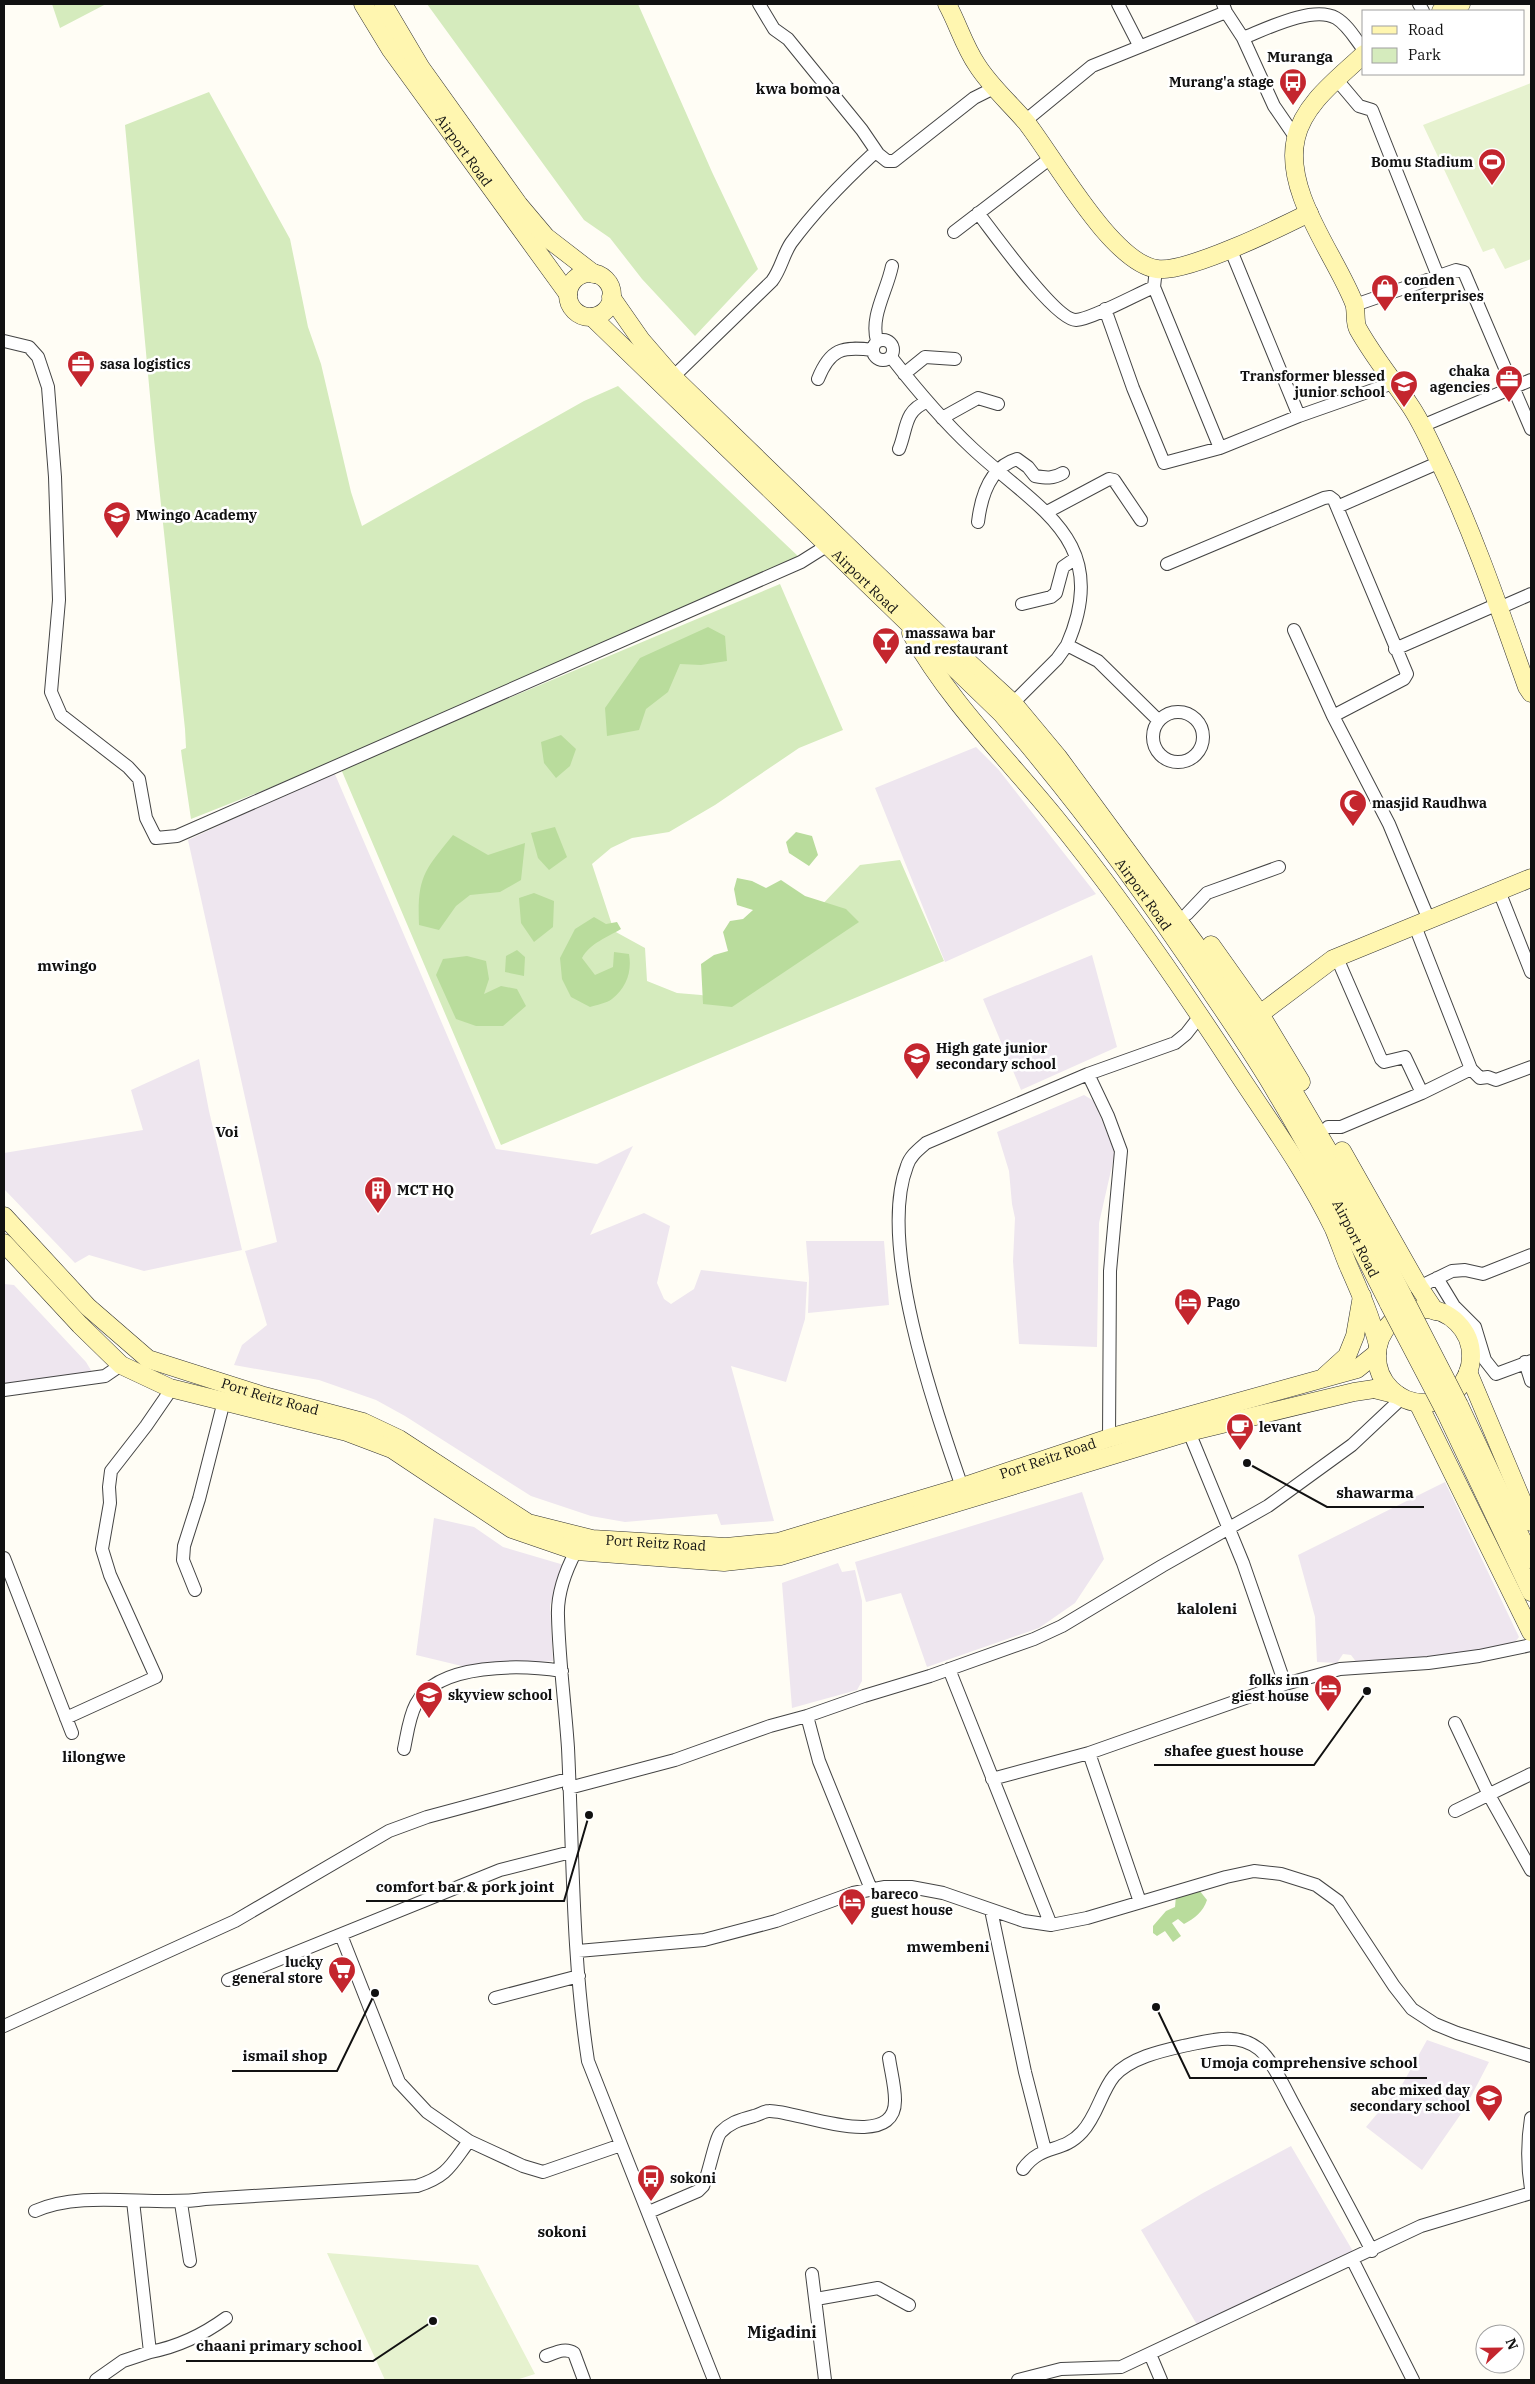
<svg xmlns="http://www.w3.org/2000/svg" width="1535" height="2384" viewBox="0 0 1535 2384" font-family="'IBM Plex Serif',serif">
	<rect width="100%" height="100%" fill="#fffdf5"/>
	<path fill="#eee6ef" d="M976 747 998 769 1096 894 945 962 875 788Z
		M334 772 496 1149 597 1164 633 1146 590 1235 644 1213 670 1226 657 1283 664 1299 671 1304 694 1289 701 1270 807 1282 805 1319 786 1382 731 1366 774 1521 721 1525 717 1514 625 1522 591 1516 531 1496 405 1416 376 1400 319 1380 234 1365 242 1345 267 1325 245 1251 277 1242 188 840Z
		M1092 955 1117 1047 1021 1090 983 999Z
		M199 1059 209 1111 242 1250 144 1271 89 1255 75 1263 4 1189V1153L143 1130 131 1090Z
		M1084 1095 1094 1101 1115 1153 1099 1223 1097 1347 1019 1344 1013 1261 1015 1218 1012 1204 1009 1171 997 1132Z
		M806 1241H884L889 1305 808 1313 809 1278Z
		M4 1284 14 1285 86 1362 92 1372 4 1385Z
		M1445 1482 1519 1637 1515 1642 1422 1661 1357 1663 1351 1655 1343 1654 1337 1663 1317 1662 1315 1617 1298 1555Z
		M1082 1492 1104 1559 1075 1603 1039 1628 927 1667 901 1593 866 1602 855 1562Z
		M434 1518 474 1527 503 1547 564 1565 550 1605 553 1661 466 1667 416 1655Z
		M838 1563 842 1572 855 1570 862 1601V1681L857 1690 792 1708 782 1583Z
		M1427 2040 1489 2062 1465 2108 1422 2170 1366 2127 1403 2083Z
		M1291 2146 1354 2253 1199 2328 1141 2230 1203 2193Z"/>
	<path fill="#d5ebbd" d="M52 4H106L60 28Z
		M427 4H638L712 172 758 269 695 336 642 279 610 238 584 220Z
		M209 92 290 239 308 327 321 364 351 492 362 526 584 401 618 386 800 558 370 748 191 819 182 758 181 750 186 748 185 729 154 439 125 125Z
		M780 584 843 730 799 748 715 805 669 832 632 838 611 848 592 864 614 931 645 948 647 981 677 993 701 995 730 1001 860 865 900 860 944 961 501 1145 341 769Z"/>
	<path fill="#b9dc9c" d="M708 627 725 636 727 661 701 665 680 664 668 692 646 709 639 730 607 736 605 708 640 658Z
		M561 735 576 749 570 766 556 778 544 763 541 742Z
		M555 827 567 857 549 870 538 858 531 833Z
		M796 832 812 836 818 855 809 866 789 853 786 842Z
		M453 835 488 855 525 843 521 880 500 892 470 895 456 906 439 930 419 925C417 877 424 871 453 835Z
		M737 878 752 881 766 888 781 880 805 896 846 909 859 922 732 1007 703 1004 701 964 714 955 728 951 723 932 730 921 743 919 753 910 737 905 734 889Z
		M534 893 554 901 553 927 534 942 521 923 519 898Z
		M594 917 606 924 617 922 621 929C608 937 590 943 582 958L595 975 613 967 614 952 629 954C632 971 627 987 612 999 607 1003 596 1005 590 1007L571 997 562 979 560 958 575 929Z
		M517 950 525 957 524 976 505 972 506 956Z
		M467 956 486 961 489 979 484 994 501 986 517 989 526 1006 503 1026H476L456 1019 436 975 443 959Z
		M1199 1890 1207 1900C1203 1912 1195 1918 1184 1924L1178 1919 1172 1923 1181 1936 1173 1942 1165 1931 1157 1936 1153 1933V1926L1166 1911 1175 1907 1176 1896Z"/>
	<path fill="#e6f2cf" d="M1531 83V259L1505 269 1494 248 1483 252 1423 125Z
		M327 2253 478 2265 535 2374 516 2380H385Z"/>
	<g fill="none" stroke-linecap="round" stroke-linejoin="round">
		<g stroke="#444" stroke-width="14">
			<path id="street" d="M759 4 774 29 788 39 862 130 879 155
				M1118 4 1139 45
				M1419 4 1423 11
				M1226 12 1243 38 1274 106 1296 138
				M1243 38C1266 29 1313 5 1336 18 1348 25 1356 40 1364 50
				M1337 80 1359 106 1372 110 1438 276
				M1025 121 1092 66 1226 12 1223 4
				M978 213C993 232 1055 320 1076 320 1092 319 1137 294 1154 287
				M954 232 1052 157
				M1230 248 1299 416
				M1155 278 1154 287 1220 448
				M1355 305 1456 270 1464 272 1531 429
				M1105 309 1133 388 1164 463 1220 448 1299 416 1393 383
				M873 350a10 10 0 1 1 20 0a10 10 0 1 1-20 0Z
				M4 341 29 347 38 357 48 387 55 477 59 600 51 692 61 715 128 767 139 779 146 818 156 838 177 836 801 562 828 545
				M877 341C870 316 887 291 892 266
				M891 357C916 389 942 420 972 448 1037 509 1113 540 1067 645
				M904 374 925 357 955 359
				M673 377 772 281C781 269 783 255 791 243 813 213 844 181 872 155L877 153 887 161H894L974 98 994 88
				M818 379C830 349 842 346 873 350
				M942 418 978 398 998 404
				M1422 426 1531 380
				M899 449C907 430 904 410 927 402
				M1337 507 1440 462
				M1047 512 1109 479 1114 480 1141 520
				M978 522C981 497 990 467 1017 459L1028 467 1035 476C1046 478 1053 479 1063 473
				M1167 564 1324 498 1330 497 1334 500 1407 674 1404 679 1333 716
				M1022 604 1051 597 1056 593 1063 567 1076 558
				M1499 608 1531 594
				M1294 630 1333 716 1389 824 1429 920
				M1395 649 1498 604
				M1013 703 1057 659 1067 645 1098 661 1158 720
				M1153 737a25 25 0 1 1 50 0a25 25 0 1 1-50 0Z
				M1499 891 1531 972
				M1187 914 1207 893 1279 867
				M1415 926 1471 1069 1480 1078 1488 1077 1496 1080 1531 1067
				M1337 958 1381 1059 1384 1062 1405 1057 1422 1093
				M1088 1074 1108 1116 1121 1151 1110 1271 1109 1438
				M1328 1127H1341L1422 1093 1471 1069
				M1437 1278 1454 1306 1475 1327 1485 1360 1496 1374 1531 1361
				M1419 1287 1452 1271 1465 1270 1483 1274 1531 1255
				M1525 1362 1531 1381
				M4 1390 105 1376 121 1365
				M962 1487C935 1409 877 1244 907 1166 910 1156 918 1150 926 1143L1088 1074 1175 1043 1186 1034 1200 1016
				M576 1551C566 1570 557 1594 558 1616 559 1660 565 1704 568 1748 573 1852 572 1957 588 2061L714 2380
				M4 1558 72 1733
				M195 1590 183 1560 184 1546 199 1499 224 1401
				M949 1669 1051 1925
				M1285 1684 1340 1669 1428 1663 1479 1656 1531 1645
				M807 1716 819 1761 871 1889
				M66 1718 156 1677 110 1575 102 1549 110 1503 109 1487 111 1471 146 1426 168 1394 170 1388
				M1455 1723 1489 1795 1531 1870
				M404 1749C407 1735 409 1717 416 1704 438 1662 523 1665 562 1671
				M992 1779 1089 1753
				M569 1788 675 1760 770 1726 807 1716 864 1696 930 1676 1034 1639 1062 1626 1162 1566 1268 1506 1352 1445 1402 1398
				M1455 1811 1531 1774
				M1140 1902 1089 1753 1285 1684 1243 1563 1189 1432
				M991 1910 1025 2072 1045 2150
				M341 1935 399 2082 427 2112 469 2141 523 2166 543 2172 621 2145
				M578 1951 704 1940 776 1921 853 1893 885 1887H911L943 1893 1024 1921 1051 1925 1087 1918 1226 1877 1254 1871 1281 1874 1316 1885 1338 1901 1394 1986 1412 2009 1435 2024 1457 2033 1531 2056
				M228 1980 500 1870 571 1852
				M495 1998 579 1976
				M4 2026 235 1921 389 1831 427 1817 568 1779
				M1531 2118C1527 2143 1527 2164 1531 2189
				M1023 2169C1042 2143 1062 2154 1082 2132 1097 2116 1101 2092 1114 2076 1130 2058 1161 2051 1183 2046 1209 2041 1236 2031 1259 2049 1272 2059 1287 2093 1295 2107 1321 2155 1347 2203 1372 2251
				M181 2203 190 2261
				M35 2211C83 2189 153 2207 205 2199L417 2186C448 2176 451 2165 469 2141
				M649 2212 698 2191 703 2186C709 2174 715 2138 721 2132 732 2121 741 2120 754 2116 759 2115 764 2111 769 2111 796 2110 896 2154 895 2100 895 2086 891 2072 889 2058
				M1352 2259 1413 2380
				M812 2274 825 2380
				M816 2299 878 2288 909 2305
				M150 2352C177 2347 204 2334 226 2318
				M1150 2354 1161 2380
				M546 2356C555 2353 565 2347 574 2353L584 2380
				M96 2380 123 2361 150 2352 133 2201
				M1018 2380 1061 2369 1121 2367 1421 2226 1531 2193"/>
		</g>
		<g stroke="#333" stroke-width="19">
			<g id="secondary">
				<path id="s1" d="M363 4 391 50 568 294"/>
				<path d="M383 4 421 68 519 205 546 237 594 274"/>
				<path d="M947 4C958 24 964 46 977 65 991 87 1010 103 1026 122 1055 159 1112 263 1157 269 1187 273 1279 228 1309 213"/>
				<path d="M1441 11 1461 4"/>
				<path d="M1364 54C1339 78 1304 103 1296 138 1283 192 1336 256 1354 303 1357 311 1354 322 1358 329 1373 356 1392 379 1409 404 1421 421 1430 442 1439 461 1474 534 1500 611 1527 687L1531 693"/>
				<circle cx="590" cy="295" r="22"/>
				<path d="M611 297 641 340 673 377 955 650 1013 703 1058 757 1208 961 1289 1084 1339 1169 1403 1296"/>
				<path id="s2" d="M592 317 1002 714C1078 802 1147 896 1211 992 1234 1026 1257 1059 1277 1094 1318 1162 1353 1233 1389 1304"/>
				<path d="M911 633C949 701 1005 756 1054 816 1121 898 1181 986 1239 1075 1272 1125 1308 1175 1334 1229 1339 1241 1343 1253 1348 1265 1360 1292 1371 1317 1378 1345"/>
				<path d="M1211 945 1260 1014 1301 1082"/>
				<path d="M1260 1014 1333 959 1531 878"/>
				<path d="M1342 1151 1419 1287 1435 1311"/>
				<path id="s3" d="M4 1216 88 1307 148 1359 264 1396 363 1422 399 1439 528 1523 592 1539 726 1547 778 1542 962 1487 1109 1438 1357 1369 1377 1353"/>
				<path d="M4 1243 80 1325 121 1365 170 1388 347 1432 392 1449 512 1529 576 1551 724 1562 781 1556 1189 1432 1354 1392 1374 1389 1398 1395"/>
				<circle cx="1424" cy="1356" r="47"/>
				<path d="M1468 1372 1531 1522"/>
				<path d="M1325 1376 1347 1356 1355 1336 1362 1296"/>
				<path d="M1418 1403 1531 1632"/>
				<path d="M1459 1405 1531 1559"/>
				<path d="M1445 1411 1531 1592"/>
			</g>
		</g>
		<use href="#street" stroke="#fff" stroke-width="12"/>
		<use href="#secondary" stroke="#fff6b0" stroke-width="18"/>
		<g stroke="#333" stroke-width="19" stroke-linecap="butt">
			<path id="secondary-bridge" d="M1403 1296 1459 1405
				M1389 1304 1445 1411"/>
		</g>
		<use href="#secondary-bridge" stroke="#fff6b0" stroke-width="18"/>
	</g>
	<defs>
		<g id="bus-pin" transform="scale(1.4375)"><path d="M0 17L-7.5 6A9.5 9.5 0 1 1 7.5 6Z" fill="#c4262e" stroke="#fff"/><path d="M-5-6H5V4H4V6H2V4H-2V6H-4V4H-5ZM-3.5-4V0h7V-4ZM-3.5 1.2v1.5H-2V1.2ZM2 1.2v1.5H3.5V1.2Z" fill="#fff"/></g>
		<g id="stadium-pin" transform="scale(1.4375)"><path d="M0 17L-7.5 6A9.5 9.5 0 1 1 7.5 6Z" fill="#c4262e" stroke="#fff"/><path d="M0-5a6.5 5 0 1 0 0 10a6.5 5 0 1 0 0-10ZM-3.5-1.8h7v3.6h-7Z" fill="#fff"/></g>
		<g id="shop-pin" transform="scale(1.4375)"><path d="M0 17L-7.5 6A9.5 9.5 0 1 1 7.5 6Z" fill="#c4262e" stroke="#fff"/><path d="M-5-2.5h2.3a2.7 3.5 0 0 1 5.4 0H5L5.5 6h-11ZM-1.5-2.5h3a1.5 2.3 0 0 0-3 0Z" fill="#fff"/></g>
		<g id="office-pin" transform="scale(1.4375)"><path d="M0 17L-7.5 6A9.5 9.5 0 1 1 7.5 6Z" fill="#c4262e" stroke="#fff"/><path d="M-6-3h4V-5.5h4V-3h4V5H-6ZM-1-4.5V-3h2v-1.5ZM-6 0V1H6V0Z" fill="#fff"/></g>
		<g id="school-pin" transform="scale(1.4375)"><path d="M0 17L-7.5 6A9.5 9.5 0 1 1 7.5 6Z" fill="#c4262e" stroke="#fff"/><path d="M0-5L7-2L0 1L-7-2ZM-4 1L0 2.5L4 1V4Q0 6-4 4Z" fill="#fff"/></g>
		<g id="bar-pin" transform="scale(1.4375)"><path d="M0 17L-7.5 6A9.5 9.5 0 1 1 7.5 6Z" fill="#c4262e" stroke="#fff"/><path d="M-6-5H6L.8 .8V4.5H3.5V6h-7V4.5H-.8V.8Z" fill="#fff"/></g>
		<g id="mosque-pin" transform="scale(1.4375)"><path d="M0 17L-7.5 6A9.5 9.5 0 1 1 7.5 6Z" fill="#c4262e" stroke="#fff"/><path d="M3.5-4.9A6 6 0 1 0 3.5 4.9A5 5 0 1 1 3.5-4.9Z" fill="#fff"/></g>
		<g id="building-pin" transform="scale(1.4375)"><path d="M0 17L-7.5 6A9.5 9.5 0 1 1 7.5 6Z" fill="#c4262e" stroke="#fff"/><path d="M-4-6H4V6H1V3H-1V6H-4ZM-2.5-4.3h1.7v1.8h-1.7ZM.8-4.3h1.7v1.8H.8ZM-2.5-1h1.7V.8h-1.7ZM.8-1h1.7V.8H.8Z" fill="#fff"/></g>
		<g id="hotel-pin" transform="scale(1.4375)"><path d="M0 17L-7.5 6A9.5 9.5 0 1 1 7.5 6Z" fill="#c4262e" stroke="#fff"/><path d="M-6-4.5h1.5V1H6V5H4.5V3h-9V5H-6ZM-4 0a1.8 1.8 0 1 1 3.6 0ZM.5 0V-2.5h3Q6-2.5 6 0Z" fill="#fff"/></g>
		<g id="cafe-pin" transform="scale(1.4375)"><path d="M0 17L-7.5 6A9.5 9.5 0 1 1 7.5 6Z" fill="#c4262e" stroke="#fff"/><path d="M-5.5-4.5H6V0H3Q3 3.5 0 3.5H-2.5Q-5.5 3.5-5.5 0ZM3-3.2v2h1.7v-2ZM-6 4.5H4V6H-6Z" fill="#fff"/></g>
		<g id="supermarket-pin" transform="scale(1.4375)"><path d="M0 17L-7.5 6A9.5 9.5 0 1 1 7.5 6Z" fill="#c4262e" stroke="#fff"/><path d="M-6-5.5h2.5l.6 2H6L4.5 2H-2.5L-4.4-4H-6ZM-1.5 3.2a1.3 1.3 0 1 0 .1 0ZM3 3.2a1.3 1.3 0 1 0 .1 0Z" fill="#fff"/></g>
	</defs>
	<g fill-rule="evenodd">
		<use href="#bus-pin" x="1293" y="82"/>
		<use href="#stadium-pin" x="1492" y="162"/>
		<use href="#shop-pin" x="1385" y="288"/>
		<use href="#office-pin" x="81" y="364"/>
		<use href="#office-pin" x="1509" y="379"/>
		<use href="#school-pin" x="1404" y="384"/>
		<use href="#school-pin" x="117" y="515"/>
		<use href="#bar-pin" x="886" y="641"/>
		<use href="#mosque-pin" x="1353" y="803"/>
		<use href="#school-pin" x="917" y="1056"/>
		<use href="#building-pin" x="378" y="1190"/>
		<use href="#hotel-pin" x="1188" y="1302"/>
		<use href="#cafe-pin" x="1240" y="1427"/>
		<use href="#hotel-pin" x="1328" y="1688"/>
		<use href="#school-pin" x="429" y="1695"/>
		<use href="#hotel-pin" x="852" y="1902"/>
		<use href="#supermarket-pin" x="342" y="1970"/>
		<use href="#school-pin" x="1489" y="2098"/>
		<use href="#bus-pin" x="651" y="2178"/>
	</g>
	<g text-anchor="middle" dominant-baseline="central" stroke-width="5" stroke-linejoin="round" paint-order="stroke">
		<g font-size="14" font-weight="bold" fill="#111" stroke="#fff" text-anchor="start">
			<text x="1274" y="82" text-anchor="end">Murang'a stage</text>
			<text x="1473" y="162" text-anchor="end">Bomu Stadium</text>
			<text x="1404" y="280">conden<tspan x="1404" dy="16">enterprises</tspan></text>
			<text x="100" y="364">sasa logistics</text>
			<text x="1490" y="371" text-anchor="end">chaka<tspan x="1490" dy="16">agencies</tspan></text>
			<text x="1385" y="376" text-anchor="end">Transformer blessed<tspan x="1385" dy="16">junior school</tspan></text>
			<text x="136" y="515">Mwingo Academy</text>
			<text x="905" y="633">massawa bar<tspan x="905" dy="16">and restaurant</tspan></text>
			<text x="1372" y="803">masjid Raudhwa</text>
			<text x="936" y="1048">High gate junior<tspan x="936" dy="16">secondary school</tspan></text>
			<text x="397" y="1190">MCT HQ</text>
			<text x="1207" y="1302">Pago</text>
			<text x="1259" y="1427">levant</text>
			<text x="1309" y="1680" text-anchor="end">folks inn<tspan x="1309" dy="16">giest house</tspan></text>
			<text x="448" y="1695">skyview school</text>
			<text x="871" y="1894">bareco<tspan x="871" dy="16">guest house</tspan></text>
			<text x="323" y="1962" text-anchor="end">lucky<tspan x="323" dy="16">general store</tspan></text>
			<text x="1470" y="2090" text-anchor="end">abc mixed day<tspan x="1470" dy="16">secondary school</tspan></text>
			<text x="670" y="2178">sokoni</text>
		</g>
		<g font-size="14" fill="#111" stroke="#fff">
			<text stroke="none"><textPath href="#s1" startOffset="178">Airport Road</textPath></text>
			<text stroke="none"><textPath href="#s2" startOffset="380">Airport Road</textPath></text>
			<text stroke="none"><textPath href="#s2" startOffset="800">Airport Road</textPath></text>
			<text stroke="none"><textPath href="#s2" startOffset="1205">Airport Road</textPath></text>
			<text stroke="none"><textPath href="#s3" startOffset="331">Port Reitz Road</textPath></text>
			<text stroke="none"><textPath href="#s3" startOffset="1156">Port Reitz Road</textPath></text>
			<text stroke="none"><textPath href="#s3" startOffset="751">Port Reitz Road</textPath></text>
		</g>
		<g font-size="15" font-weight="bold" fill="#111" stroke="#fff">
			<text x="1300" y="56">Muranga</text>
			<text x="798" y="88">kwa bomoa</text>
			<text x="67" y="965">mwingo</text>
			<text x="227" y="1131">Voi</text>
			<text x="1207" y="1608">kaloleni</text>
			<text x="94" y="1756">lilongwe</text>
			<text x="948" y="1946">mwembeni</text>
			<text x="562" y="2231">sokoni</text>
		</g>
		<g font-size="16" font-weight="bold" fill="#111" stroke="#fff">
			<text x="782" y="2332">Migadini</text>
		</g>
	</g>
	<path fill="none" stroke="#111" stroke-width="2" d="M1247 1463L1327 1507H1424M1367 1691L1314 1765H1154M589 1815L564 1901H366M375 1993L337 2071H232M1156 2007L1190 2078H1427M433 2321L373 2361H186"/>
	<g fill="#111" stroke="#fff" stroke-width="2">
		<circle cx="1247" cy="1463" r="5"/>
		<circle cx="1367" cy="1691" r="5"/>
		<circle cx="589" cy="1815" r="5"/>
		<circle cx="375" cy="1993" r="5"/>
		<circle cx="1156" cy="2007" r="5"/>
		<circle cx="433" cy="2321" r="5"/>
	</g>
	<g font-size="15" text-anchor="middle" font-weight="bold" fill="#111" stroke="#fff" stroke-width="5" stroke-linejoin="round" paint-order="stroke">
		<text x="1375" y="1498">shawarma</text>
		<text x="1234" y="1756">shafee guest house</text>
		<text x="465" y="1892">comfort bar &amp; pork joint</text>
		<text x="285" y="2061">ismail shop</text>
		<text x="1309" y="2068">Umoja comprehensive school</text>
		<text x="279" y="2351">chaani primary school</text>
	</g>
	<rect width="1535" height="2384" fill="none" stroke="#111111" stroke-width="10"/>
	<rect x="1362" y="10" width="162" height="65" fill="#ffffff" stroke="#a0a0a0"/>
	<rect x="1372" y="26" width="25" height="8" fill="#fff6b0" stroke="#a0a0a0"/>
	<text x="1408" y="35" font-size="15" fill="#111111">Road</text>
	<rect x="1372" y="48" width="25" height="15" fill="#d5ebbd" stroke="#a0a0a0"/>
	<text x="1408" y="60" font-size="15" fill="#111111">Park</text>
	<g transform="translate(1500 2349) rotate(68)"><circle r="24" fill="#ffffff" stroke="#a0a0a0"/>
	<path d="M0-4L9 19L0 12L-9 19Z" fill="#c4262e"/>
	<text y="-8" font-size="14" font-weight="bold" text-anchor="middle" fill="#111111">N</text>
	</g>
</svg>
